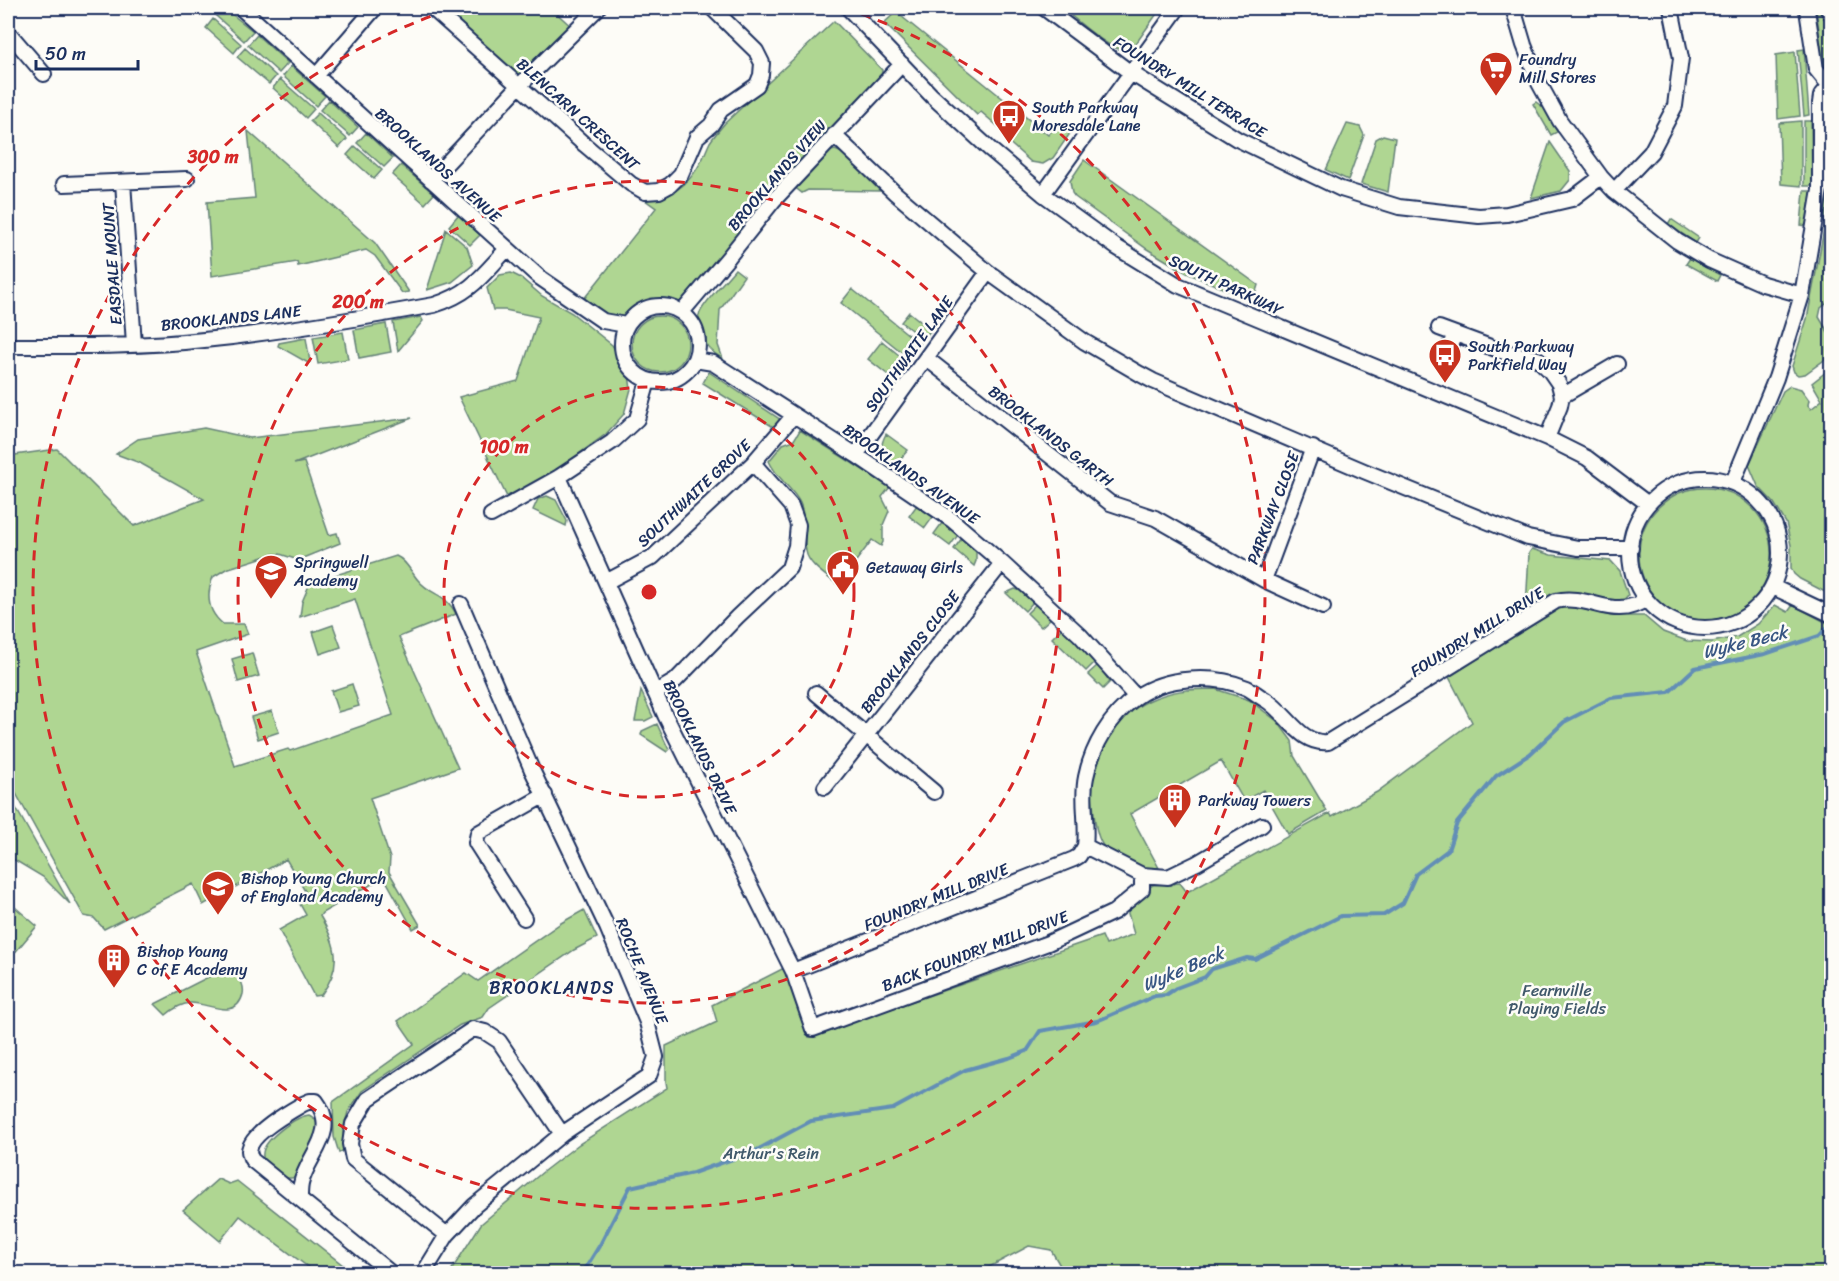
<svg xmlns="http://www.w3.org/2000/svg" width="1839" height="1281" viewBox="0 0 1839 1281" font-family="Sriracha,sans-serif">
	<rect width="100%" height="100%" fill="#fdfcf7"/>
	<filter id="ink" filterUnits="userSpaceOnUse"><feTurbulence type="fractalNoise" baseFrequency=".0167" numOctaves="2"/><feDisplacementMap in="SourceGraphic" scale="12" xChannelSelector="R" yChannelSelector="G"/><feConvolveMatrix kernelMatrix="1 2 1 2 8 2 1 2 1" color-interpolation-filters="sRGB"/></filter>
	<g filter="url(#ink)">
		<path fill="#afd692" stroke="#658278" stroke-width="1.5" d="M224 8 253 31 244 41 216 16Z
			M432 8H551L575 30 520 85Z
			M1062 8H1161L1137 42C1132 47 1127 50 1120 49 1107 48 1073 17 1062 8Z
			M1816 8H1818L1831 29V72H1828L1824 68Z
			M896 12 1048 135 1058 124 1071 132 1053 158 1043 164 1031 162 1005 139 1008 135 981 112 977 115 884 23Z
			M213 19 241 44 234 53 206 28Z
			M834 21 882 70 881 85 682 312C661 300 640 306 626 325L579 305 656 208 641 197C672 198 688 187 702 160 705 154 707 148 710 142 714 136 720 129 725 123Z
			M257 35 288 63 279 73 248 45Z
			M245 48 276 76 269 84 237 57Z
			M1804 49 1809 115 1804 116 1798 50Z
			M1795 52 1800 116 1778 119 1776 55Z
			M291 66 325 96 316 106 283 76Z
			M280 79 314 109 306 118 273 88Z
			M1831 95V300L1821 308 1819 317 1831 337V355L1805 374 1798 375 1794 372 1792 366 1807 319 1825 225 1828 157 1826 109Z
			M329 100 358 127 350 136 320 110Z
			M1536 102 1544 108 1557 132 1551 135 1533 104Z
			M318 113 347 139 339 148 310 121Z
			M1801 121V186L1781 184 1779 123Z
			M1804 121H1811L1812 186H1804Z
			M1347 124 1360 127 1364 135 1348 180 1326 170Z
			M248 131 375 243 409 292 402 293 375 256 366 250 298 266 297 262 212 276 207 202 255 198Z
			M366 133 393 158 384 167 357 143Z
			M1383 135 1395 138 1388 192 1361 184 1376 139Z
			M1550 142 1570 171V180L1561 191 1531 198Z
			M355 146 382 170 374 179 347 155Z
			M835 150 845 154 880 191 808 190 802 193 793 186 826 152Z
			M1084 160 1258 285 1253 301 1187 273 1147 249 1075 197 1072 193 1070 181Z
			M401 165 434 194 425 204 392 175Z
			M1804 191H1811L1807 226 1801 225Z
			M458 215 480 235 470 245 449 226Z
			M1671 219 1699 238 1696 243 1668 224Z
			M446 229 467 247 473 265 452 282 427 290Z
			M1690 258 1720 275 1717 281 1686 264Z
			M735 269 744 276 720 310 718 345 723 359C712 353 705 346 701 334 700 328 697 321 699 315 702 304 727 279 735 269Z
			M511 273 521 278 542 296 572 313 612 345 629 375 631 389 624 414 606 434 543 480 507 497 459 397 518 381 539 317 505 310H493L487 288 500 275Z
			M852 289 920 344 909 358 841 303Z
			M909 312 931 330 923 339 901 322Z
			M632 344a28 28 0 1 1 56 0a28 28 0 1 1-56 0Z
			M421 317 423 321 398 351 393 322Z
			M386 324 391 352 359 358 354 330Z
			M343 332 348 359 318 364 313 337Z
			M306 338 310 362 308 363 278 346 279 343Z
			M882 341 906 361 892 378 868 359Z
			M1831 368V595L1800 579 1794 574 1791 568V545L1786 523 1774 503 1758 486 1749 465 1783 391 1790 386 1801 389 1809 400 1808 405 1811 409 1822 400 1812 383Z
			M709 372 781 420 775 428 703 383Z
			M412 418 294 464 304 462 329 535 337 533 340 543 298 560 280 554H273L226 569 213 577C206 595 208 612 223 624H244L248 634 196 652 235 766 288 749 290 751 393 715 355 599 300 617 302 602 310 583 396 556C406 560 411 572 418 580 432 597 444 591 456 614L399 637 458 768 370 798 390 858 389 872 420 925 413 929 384 877 322 913 320 916C337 945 343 966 321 995L314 996 279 930 306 915 296 897 305 891 286 859 203 905 193 884 104 929 94 918 84 916 8 779V456L57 449 134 526 204 499 140 463 116 454 138 439 204 428 250 438Z
			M800 430 890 487 882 497 889 511 883 525V542L881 546 872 540 838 585C827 576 808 565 806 551 803 535 807 519 800 503 793 488 776 478 769 461L783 444 794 440Z
			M886 434 908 450 894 466C882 457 878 448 886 434Z
			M1639 554a66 66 0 1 1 132 0a66 66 0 1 1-132 0Z
			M547 496 556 500 567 521 566 526 533 510 538 499Z
			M917 505 933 517 925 528 909 516Z
			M942 523 958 535 950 546 934 534Z
			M962 538 976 552V561L974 566 954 549Z
			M1532 549 1551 555 1611 561 1620 571 1628 595 1622 602C1613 603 1606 600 1598 598 1565 590 1560 591 1531 610L1526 608 1529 553Z
			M1015 589 1021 591 1034 601 1025 611 1006 593Z
			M1036 604 1051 618 1041 627 1027 613Z
			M1566 605 1611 616H1644L1663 632 1687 641 1712 642 1737 637 1758 624 1775 605 1788 612 1793 605 1831 625V1273L1065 1274 1051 1250 1029 1246 976 1274H449L481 1224 544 1171 579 1144 667 1088 666 1082V1046L717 1022 712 1005 784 968 809 1037 1102 936 1106 945 1134 934 1127 910 1138 902 1148 888 1153 885 1180 883 1187 892 1330 813 1332 817 1377 792 1472 722 1449 677 1557 609Z
			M333 625 341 647 320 654 313 632Z
			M1062 628 1095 662 1086 671 1052 638Z
			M252 653 259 676 238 682 232 659Z
			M1098 665 1110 682 1103 689 1088 674Z
			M352 684 359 706 338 712 331 691Z
			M1215 689 1249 700 1277 721 1292 741 1294 756 1327 811 1288 834 1263 790 1244 801 1221 761 1130 814 1159 868 1154 871C1141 868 1112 857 1104 847 1097 838 1095 824 1094 813 1093 805 1092 797 1092 790 1092 757 1118 715 1148 701 1172 690 1190 689 1215 689Z
			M641 691 653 717 645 721H635Z
			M272 711 279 732 258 739 251 717Z
			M657 724 669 750 667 752 641 735 642 731Z
			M8 794 70 904 43 877 13 859 8 858Z
			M8 901 37 926 8 961Z
			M584 910 597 938 574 950 489 1008 483 1017 460 1025 362 1091 348 1112 343 1130 344 1150 339 1153 334 1137 333 1102 414 1044 398 1021 466 973 478 981 561 923Z
			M222 970C228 971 233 972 238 977 242 982 244 989 243 994 236 1022 207 1002 190 1003 180 1004 173 1009 166 1015L155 1004Z
			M309 1115C331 1124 304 1163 296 1177 284 1182 261 1168 263 1153 264 1139 297 1116 309 1115Z
			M218 1179 229 1184 237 1181 353 1273H316L240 1216 220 1241 183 1210Z"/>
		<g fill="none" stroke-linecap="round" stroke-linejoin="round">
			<path stroke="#628eb6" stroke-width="4" d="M582 1274 601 1243 630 1187 693 1173 755 1151 811 1121 893 1109 965 1070 1009 1058 1027 1051 1040 1031 1097 1021 1155 996 1166 995 1176 988 1205 977 1212 969 1247 958 1255 959 1341 916 1384 915 1403 903 1416 874 1448 850 1457 823 1496 776 1530 754 1564 722 1611 698 1669 692 1695 668 1765 654 1819 636 1832 622"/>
			<g stroke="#1b2f5e" stroke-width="18">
				<path id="minor" d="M241 8 539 277 603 321 626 325
					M432 8 585 145 631 184 645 192 659 191 670 185 681 174 697 137 711 125 721 110 757 85 761 75 762 63 756 51 712 8
					M848 8 932 96 991 150 1043 194 1116 247 1178 285 1547 438 1587 458 1648 504
					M1044 8 1131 73 1237 139 1341 189 1399 207 1479 216 1507 214 1572 199 1601 177
					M1513 8 1524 45 1539 83 1560 121 1601 177 1614 191 1677 241 1709 260 1763 284 1802 295
					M1827 8 1832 15
					M1807 10 1816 69 1829 85
					M8 32 44 74
					M316 76 375 8
					M834 135 895 193 988 272 1085 342 1140 374 1153 381 1364 471 1528 538 1578 548H1631
					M431 180 520 85 598 8
					M123 182 134 344
					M64 184 187 179
					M1614 191 1651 152 1675 106 1681 58 1671 8
					M1043 194 1178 8
					M622 344a38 38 0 1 1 76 0a38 38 0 1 1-76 0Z
					M682 312 727 259 774 200 902 64
					M1439 328 1504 352 1538 359 1550 371 1559 384 1562 396 1617 364
					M8 346C73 346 139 347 204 340 281 332 357 319 434 305 470 294 482 276 506 250
					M926 358 1110 503 1155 518 1264 580 1323 607
					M695 360 713 363 856 455 952 520 1002 563 1080 635 1136 697
					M1444 360 1455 334
					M1547 438 1560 406 1562 396
					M856 455 988 272
					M559 477 665 715 793 971 813 1029 1048 943 1114 912 1142 889V875
					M1630 553a75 75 0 1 1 150 0a75 75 0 1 1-150 0Z
					M1733 482 1776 378 1802 295 1820 190V103L1821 96 1832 83
					M491 515 559 477 612 442 637 419 648 381
					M1264 580 1313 448
					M606 582 653 557 753 463 794 415
					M1773 587 1832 615
					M655 693 675 681 737 617 789 568 796 546 798 525 791 506 753 463
					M816 693 934 792
					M825 787 1002 563
					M1262 825 1197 863 1168 877 1142 875 1085 846C1088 823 1081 800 1086 777 1092 747 1110 716 1136 697 1166 676 1214 674 1247 688 1253 691 1260 697 1266 700 1288 714 1300 745 1328 742L1556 601C1589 593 1614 622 1646 599
					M524 918 476 843 478 833 545 795
					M793 971 1074 859 1079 856 1085 846
					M300 1199C300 1194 300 1189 301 1184 307 1155 340 1132 316 1101H310L303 1104C289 1112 250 1134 249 1151 249 1152 251 1159 252 1160L392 1274
					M447 1235 353 1159 350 1144 353 1124 368 1099 473 1029 485 1032 499 1041 562 1134
					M8 1270 11 1274
					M423 1274 447 1235 474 1206 562 1134 649 1076 656 1057 647 1022 607 927 532 770 461 604"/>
			</g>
			<use href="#minor" stroke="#fdfcf7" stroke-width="14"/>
		</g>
	</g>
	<g fill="none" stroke="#d62828" stroke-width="3" stroke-dasharray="10 8">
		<circle cx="649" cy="592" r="205"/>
		<circle cx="649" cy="592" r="411"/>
		<path d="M844 8A616 616 0 1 1 454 8"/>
	</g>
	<defs>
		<g id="supermarket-pin" transform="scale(1.725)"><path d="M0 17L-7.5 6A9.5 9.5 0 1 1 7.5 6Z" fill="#c8321e" stroke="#fdfcf7"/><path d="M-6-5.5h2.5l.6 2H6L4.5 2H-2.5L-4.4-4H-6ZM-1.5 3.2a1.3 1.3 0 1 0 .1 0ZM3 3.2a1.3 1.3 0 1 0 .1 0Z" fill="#fff"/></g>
		<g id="bus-pin" transform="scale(1.725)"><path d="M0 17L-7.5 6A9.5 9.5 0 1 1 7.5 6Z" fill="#c8321e" stroke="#fdfcf7"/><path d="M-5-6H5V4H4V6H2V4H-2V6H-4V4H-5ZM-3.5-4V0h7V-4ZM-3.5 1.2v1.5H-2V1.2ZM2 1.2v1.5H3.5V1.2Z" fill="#fff"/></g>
		<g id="civic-pin" transform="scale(1.725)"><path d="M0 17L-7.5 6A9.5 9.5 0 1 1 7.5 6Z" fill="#c8321e" stroke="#fdfcf7"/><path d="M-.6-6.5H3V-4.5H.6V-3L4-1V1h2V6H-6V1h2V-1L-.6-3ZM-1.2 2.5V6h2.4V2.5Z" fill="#fff"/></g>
		<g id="school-pin" transform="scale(1.725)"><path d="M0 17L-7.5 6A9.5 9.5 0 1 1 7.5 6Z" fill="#c8321e" stroke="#fdfcf7"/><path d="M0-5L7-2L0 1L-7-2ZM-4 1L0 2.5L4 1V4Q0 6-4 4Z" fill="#fff"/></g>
		<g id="building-pin" transform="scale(1.725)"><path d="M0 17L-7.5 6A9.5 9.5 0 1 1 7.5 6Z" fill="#c8321e" stroke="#fdfcf7"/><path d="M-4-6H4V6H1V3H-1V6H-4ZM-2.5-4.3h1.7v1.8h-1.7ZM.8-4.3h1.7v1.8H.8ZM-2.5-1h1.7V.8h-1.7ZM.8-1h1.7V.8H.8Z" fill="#fff"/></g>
	</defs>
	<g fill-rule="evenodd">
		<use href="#supermarket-pin" x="1496" y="68"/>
		<use href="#bus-pin" x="1009" y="116"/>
		<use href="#bus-pin" x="1445" y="355"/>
		<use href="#civic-pin" x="843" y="567"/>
		<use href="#school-pin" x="271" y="571"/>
		<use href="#building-pin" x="1175" y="800"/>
		<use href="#school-pin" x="218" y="887"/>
		<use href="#building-pin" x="114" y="960"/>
	</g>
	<g text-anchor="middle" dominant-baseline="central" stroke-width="5" stroke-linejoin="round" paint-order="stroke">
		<g font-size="16" fill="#1b2f5e" stroke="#fdfcf7" text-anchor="start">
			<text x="1519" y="59">Foundry<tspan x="1519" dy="18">Mill Stores</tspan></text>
			<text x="1032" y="107">South Parkway<tspan x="1032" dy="18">Moresdale Lane</tspan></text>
			<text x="1468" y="346">South Parkway<tspan x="1468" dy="18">Parkfield Way</tspan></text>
			<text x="294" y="562">Springwell<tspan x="294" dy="18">Academy</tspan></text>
			<text x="866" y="567">Getaway Girls</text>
			<text x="1198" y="800">Parkway Towers</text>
			<text x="241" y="878">Bishop Young Church<tspan x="241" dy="18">of England Academy</tspan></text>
			<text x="137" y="951">Bishop Young<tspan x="137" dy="18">C of E Academy</tspan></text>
		</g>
		<g font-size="16" fill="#1b2f5e" stroke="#fdfcf7">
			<text transform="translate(1190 87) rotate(32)">FOUNDRY MILL TERRACE</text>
			<text transform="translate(578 114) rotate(42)">BLENCARN CRESCENT</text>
			<text transform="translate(438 165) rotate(42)">BROOKLANDS AVENUE</text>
			<text transform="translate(777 175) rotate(-49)">BROOKLANDS VIEW</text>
			<text transform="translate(112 264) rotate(-94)">EASDALE MOUNT</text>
			<text transform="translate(1226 285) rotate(25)">SOUTH PARKWAY</text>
			<text transform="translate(231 318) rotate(-6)">BROOKLANDS LANE</text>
			<text transform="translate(909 354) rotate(-54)">SOUTHWAITE LANE</text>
			<text transform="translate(1051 436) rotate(38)">BROOKLANDS GARTH</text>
			<text transform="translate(911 474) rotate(35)">BROOKLANDS AVENUE</text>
			<text transform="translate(694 493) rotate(-43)">SOUTHWAITE GROVE</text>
			<text transform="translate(1273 508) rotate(-69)">PARKWAY CLOSE</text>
			<text transform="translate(1477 632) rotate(-32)">FOUNDRY MILL DRIVE</text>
			<text transform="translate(910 652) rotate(-52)">BROOKLANDS CLOSE</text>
			<text transform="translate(700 747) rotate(64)">BROOKLANDS DRIVE</text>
			<text transform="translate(936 897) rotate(-22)">FOUNDRY MILL DRIVE</text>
			<text transform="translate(975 951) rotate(-21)">BACK FOUNDRY MILL DRIVE</text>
			<text transform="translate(642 971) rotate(68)">ROCHE AVENUE</text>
		</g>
		<g font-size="16" fill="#40596b" stroke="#fdfcf7">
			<text x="1557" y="990">Fearnville<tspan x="1557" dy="18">Playing Fields</tspan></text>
			<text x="771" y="1153">Arthur's Rein</text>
		</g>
		<g font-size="18" font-style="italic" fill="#385683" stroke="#fdfcf7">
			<text transform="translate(1745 642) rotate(-14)">Wyke Beck</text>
			<text transform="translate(1183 969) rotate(-23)">Wyke Beck</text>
		</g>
		<g font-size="18" letter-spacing="1.5" fill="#1b2f5e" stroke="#fdfcf7">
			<text x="552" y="988">BROOKLANDS</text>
		</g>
	</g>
	<circle cx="649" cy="592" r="9" fill="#d62828" stroke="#fdfcf7" stroke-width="3"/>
	<g font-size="18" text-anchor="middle" font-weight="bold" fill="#d62828" stroke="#fdfcf7" stroke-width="5" stroke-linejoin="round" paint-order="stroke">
		<text x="213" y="163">300 m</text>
		<text x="358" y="308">200 m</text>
		<text x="504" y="453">100 m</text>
	</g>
	<rect width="1839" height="1281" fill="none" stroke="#fdfcf7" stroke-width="30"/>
	<rect x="15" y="15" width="1809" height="1251" fill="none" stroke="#1b2f5e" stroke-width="2" filter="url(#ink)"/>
	<path d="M36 60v9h102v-9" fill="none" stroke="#1b2f5e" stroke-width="3"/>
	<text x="45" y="60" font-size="18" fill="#1b2f5e" stroke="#fdfcf7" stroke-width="4.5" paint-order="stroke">50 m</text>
</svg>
